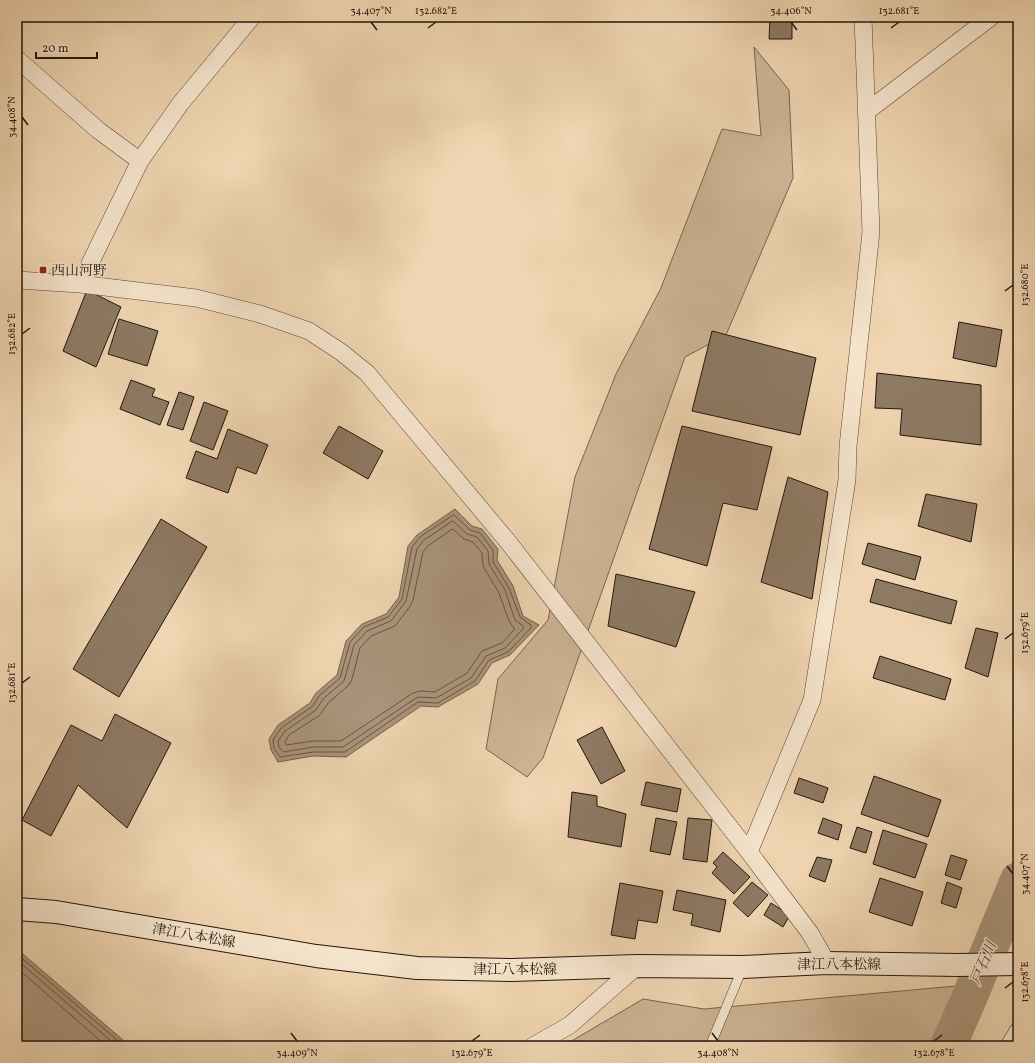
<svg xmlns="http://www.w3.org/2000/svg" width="1035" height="1063" font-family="Vollkorn,'Noto Serif JP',serif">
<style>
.green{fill:#cdb495;stroke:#796452}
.water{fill:#aa947a;stroke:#75614f}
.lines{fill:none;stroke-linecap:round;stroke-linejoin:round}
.shore{stroke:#685444;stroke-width:1}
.river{stroke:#aa947a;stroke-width:36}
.building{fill:#8e7963;stroke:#25150e}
.service-casing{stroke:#584537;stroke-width:10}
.minor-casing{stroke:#584537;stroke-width:18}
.secondary-casing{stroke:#25150e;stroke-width:24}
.service{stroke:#f5e4cc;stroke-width:9}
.minor{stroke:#f5e4cc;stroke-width:17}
.secondary{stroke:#f5e4cc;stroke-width:22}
.ticks{fill:none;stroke:#25150e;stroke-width:1.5}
.poi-dot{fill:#8f2418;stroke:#f5e4cc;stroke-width:1.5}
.labels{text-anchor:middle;stroke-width:3;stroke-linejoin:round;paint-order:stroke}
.poi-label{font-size:14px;fill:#25150e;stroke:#f5e4cc;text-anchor:start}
.street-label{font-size:14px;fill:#25150e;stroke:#f5e4cc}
.water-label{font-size:15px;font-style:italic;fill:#5a4839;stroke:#f5e4cc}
.neatline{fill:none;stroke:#25150e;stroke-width:1.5}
.ticks-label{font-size:10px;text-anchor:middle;fill:#25150e}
</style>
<rect width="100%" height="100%" fill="#efd5b1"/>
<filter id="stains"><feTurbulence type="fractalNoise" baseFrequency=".005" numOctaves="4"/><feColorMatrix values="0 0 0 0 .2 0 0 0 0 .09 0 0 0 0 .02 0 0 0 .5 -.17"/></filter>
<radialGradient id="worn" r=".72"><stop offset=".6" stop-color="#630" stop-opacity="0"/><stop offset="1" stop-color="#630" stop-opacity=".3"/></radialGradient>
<path class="green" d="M754 47 789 90 793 178 726 335 685 357 543 758 527 777 486 749 498 679 548 620 575 477 616 374 661 288 722 129 761 136Z
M989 983 968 1046H563L643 999 704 1009Z"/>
<path class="water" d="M455 509 472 526 482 529 498 549 497 560 513 586 523 616 539 625 510 655 492 663 478 684 438 707 421 706 346 757 313 756 278 762 271 750 269 739 278 725 310 703 316 693 337 675 346 641 362 624 386 614 399 597 408 546 417 535Z
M17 949 123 1040 118 1046H17Z"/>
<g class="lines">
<path class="shore" d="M454 515 470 530 480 533 493 550V562L509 588 520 617 531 625V628L508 652 489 660 475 681 438 703 418 702 345 752H313L280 757 274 748 273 740 281 728 313 706 319 696 340 678 350 642 364 627 388 617 402 599 412 547 420 537Z
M453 521 467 534 477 537 488 551 489 564 505 590 515 620 523 626V629L505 648 486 656 471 678 436 698 420 697 416 698 343 747H313L283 752 279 747 278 741 285 731 316 710 323 699 344 681 354 645 367 631 391 621 406 601 417 549 423 541Z
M453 529 464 539 473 542 482 553 483 566 499 593 509 621 514 628V630L502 643 482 651 467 673 435 692 420 691 413 693 341 741H313L286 745 285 742 289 735 320 715 328 703 349 685 352 679 360 648 371 636 395 626 411 605 413 600 423 552 428 546Z
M17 954 116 1039 115 1046
M17 960 110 1040V1046
M17 968 103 1043 104 1046"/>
<path class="river" d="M948 1046 968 1001 1018 880"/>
</g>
<path class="building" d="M770 18H792V39H769Z
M87 290 121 307 96 367 63 351Z
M119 319 158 331 147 366 108 354Z
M959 322 1002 330 996 367 953 358Z
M712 331 816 358 800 435 692 411Z
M877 373 981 385V445L900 435 902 409 875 408Z
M131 380 155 389 152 396 169 402 160 425 120 409Z
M179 392 194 397 183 430 167 425Z
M204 402 228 411 213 450 190 441Z
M339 426 383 451 368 479 323 453Z
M682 426 772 447 757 510 723 503 707 566 649 549Z
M228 429 268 445 256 474 237 467 228 493 186 478 196 451 217 459Z
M788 477 828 492 812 599 761 582Z
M926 494 977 504 971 542 918 526Z
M161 519 207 547 119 697 73 669Z
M868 543 921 557 915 580 862 564Z
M616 574 695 592 676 647 608 626Z
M876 579 957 601 951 624 870 602Z
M976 628 998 633 988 677 965 668Z
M880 656 951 679 945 700 873 678Z
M115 714 171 743 127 828 78 785 51 836 22 820 71 725 102 741Z
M602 727 625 771 601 784 577 740Z
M874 776 941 800 928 837 861 814Z
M799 778 828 788 823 803 794 793Z
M646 782 681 789 677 812 641 805Z
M572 792 597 796V806L626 814 621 847 568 837Z
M656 818 677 822 670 855 650 851Z
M688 818 712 820 707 862 683 859Z
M823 818 842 825 838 840 818 833Z
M857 827 872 832 866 853 850 848Z
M883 830 927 844 915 878 873 864Z
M723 852 750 877 734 894 712 873 717 867 713 863Z
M951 855 967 860 960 880 945 875Z
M817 857 832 860 825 882 809 876Z
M880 878 923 892 912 926 869 912Z
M752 882 768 895 748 917 733 903Z
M947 882 962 888 956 908 941 903Z
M620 883 663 891 657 923 638 920 635 939 611 935Z
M677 890 726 900 720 932 691 925 693 914 673 910Z
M771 903 790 915 783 927 764 915Z"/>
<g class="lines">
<defs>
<path id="service" d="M710 1046 743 967"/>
<path id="minor" d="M17 59 98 130 140 161
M866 112 991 17
M17 280 80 284 196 298 260 314 309 331 341 352 367 373 509 543 749 852 810 933 827 963
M80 284 140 161 180 104 252 17
M749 852 812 700 847 480 848 446 871 232 863 17
M533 1046 570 1025 637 966
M1009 1046 1018 1031"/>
<path id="secondary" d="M17 909 56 912 316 956 417 968 512 970 637 966 743 967 827 963 958 965 1018 964"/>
</defs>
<use href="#service" class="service-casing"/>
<use href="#minor" class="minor-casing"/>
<use href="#secondary" class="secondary-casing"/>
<use href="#service" class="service"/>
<use href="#minor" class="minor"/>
<use href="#secondary" class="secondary"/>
</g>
<path class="ticks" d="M371 22 377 30M791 22 797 30M428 28 436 22M891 28 899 22M22 117 28 125M1005 291 1013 285M22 334 30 328M1005 639 1013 633M22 683 30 677M1007 866 1013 874M1005 988 1013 982M291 1033 297 1041M712 1033 718 1041M472 1041 480 1035M934 1041 942 1035"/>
<rect class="poi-dot" x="39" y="266" width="8" height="8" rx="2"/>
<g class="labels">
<g class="poi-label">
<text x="51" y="275">西山河野</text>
</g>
<g class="street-label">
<text transform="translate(194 935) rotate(10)" y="5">津江八本松線</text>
<text x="839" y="969">津江八本松線</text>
<text x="515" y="974">津江八本松線</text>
</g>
<g class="water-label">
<text transform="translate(983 963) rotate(-67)" y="5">戸石川</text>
</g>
</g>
<rect width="1035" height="1063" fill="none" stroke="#efd5b1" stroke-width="44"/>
<path d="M36 52v6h61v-6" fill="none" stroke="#25150e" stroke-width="2"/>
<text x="42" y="52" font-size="12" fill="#25150e" stroke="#f5e4cc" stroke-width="3" paint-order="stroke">20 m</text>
<rect x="22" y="22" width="991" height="1019" class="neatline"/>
<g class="ticks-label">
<text x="371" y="14">34.407°N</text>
<text x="436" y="14">132.682°E</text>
<text x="791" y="14">34.406°N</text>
<text x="899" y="14">132.681°E</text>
<text transform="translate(11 117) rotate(-90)" y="4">34.408°N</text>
<text transform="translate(1024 285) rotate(-90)" y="4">132.680°E</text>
<text transform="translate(11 334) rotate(-90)" y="4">132.682°E</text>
<text transform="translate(1024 633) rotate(-90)" y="4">132.679°E</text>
<text transform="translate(11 683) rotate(-90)" y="4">132.681°E</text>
<text transform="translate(1024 874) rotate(-90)" y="4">34.407°N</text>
<text transform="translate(1024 982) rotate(-90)" y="4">132.678°E</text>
<text x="297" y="1056">34.409°N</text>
<text x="472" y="1056">132.679°E</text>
<text x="718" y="1056">34.408°N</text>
<text x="934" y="1056">132.678°E</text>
</g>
<rect width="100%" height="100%" filter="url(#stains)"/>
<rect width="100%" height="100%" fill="url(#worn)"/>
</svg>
